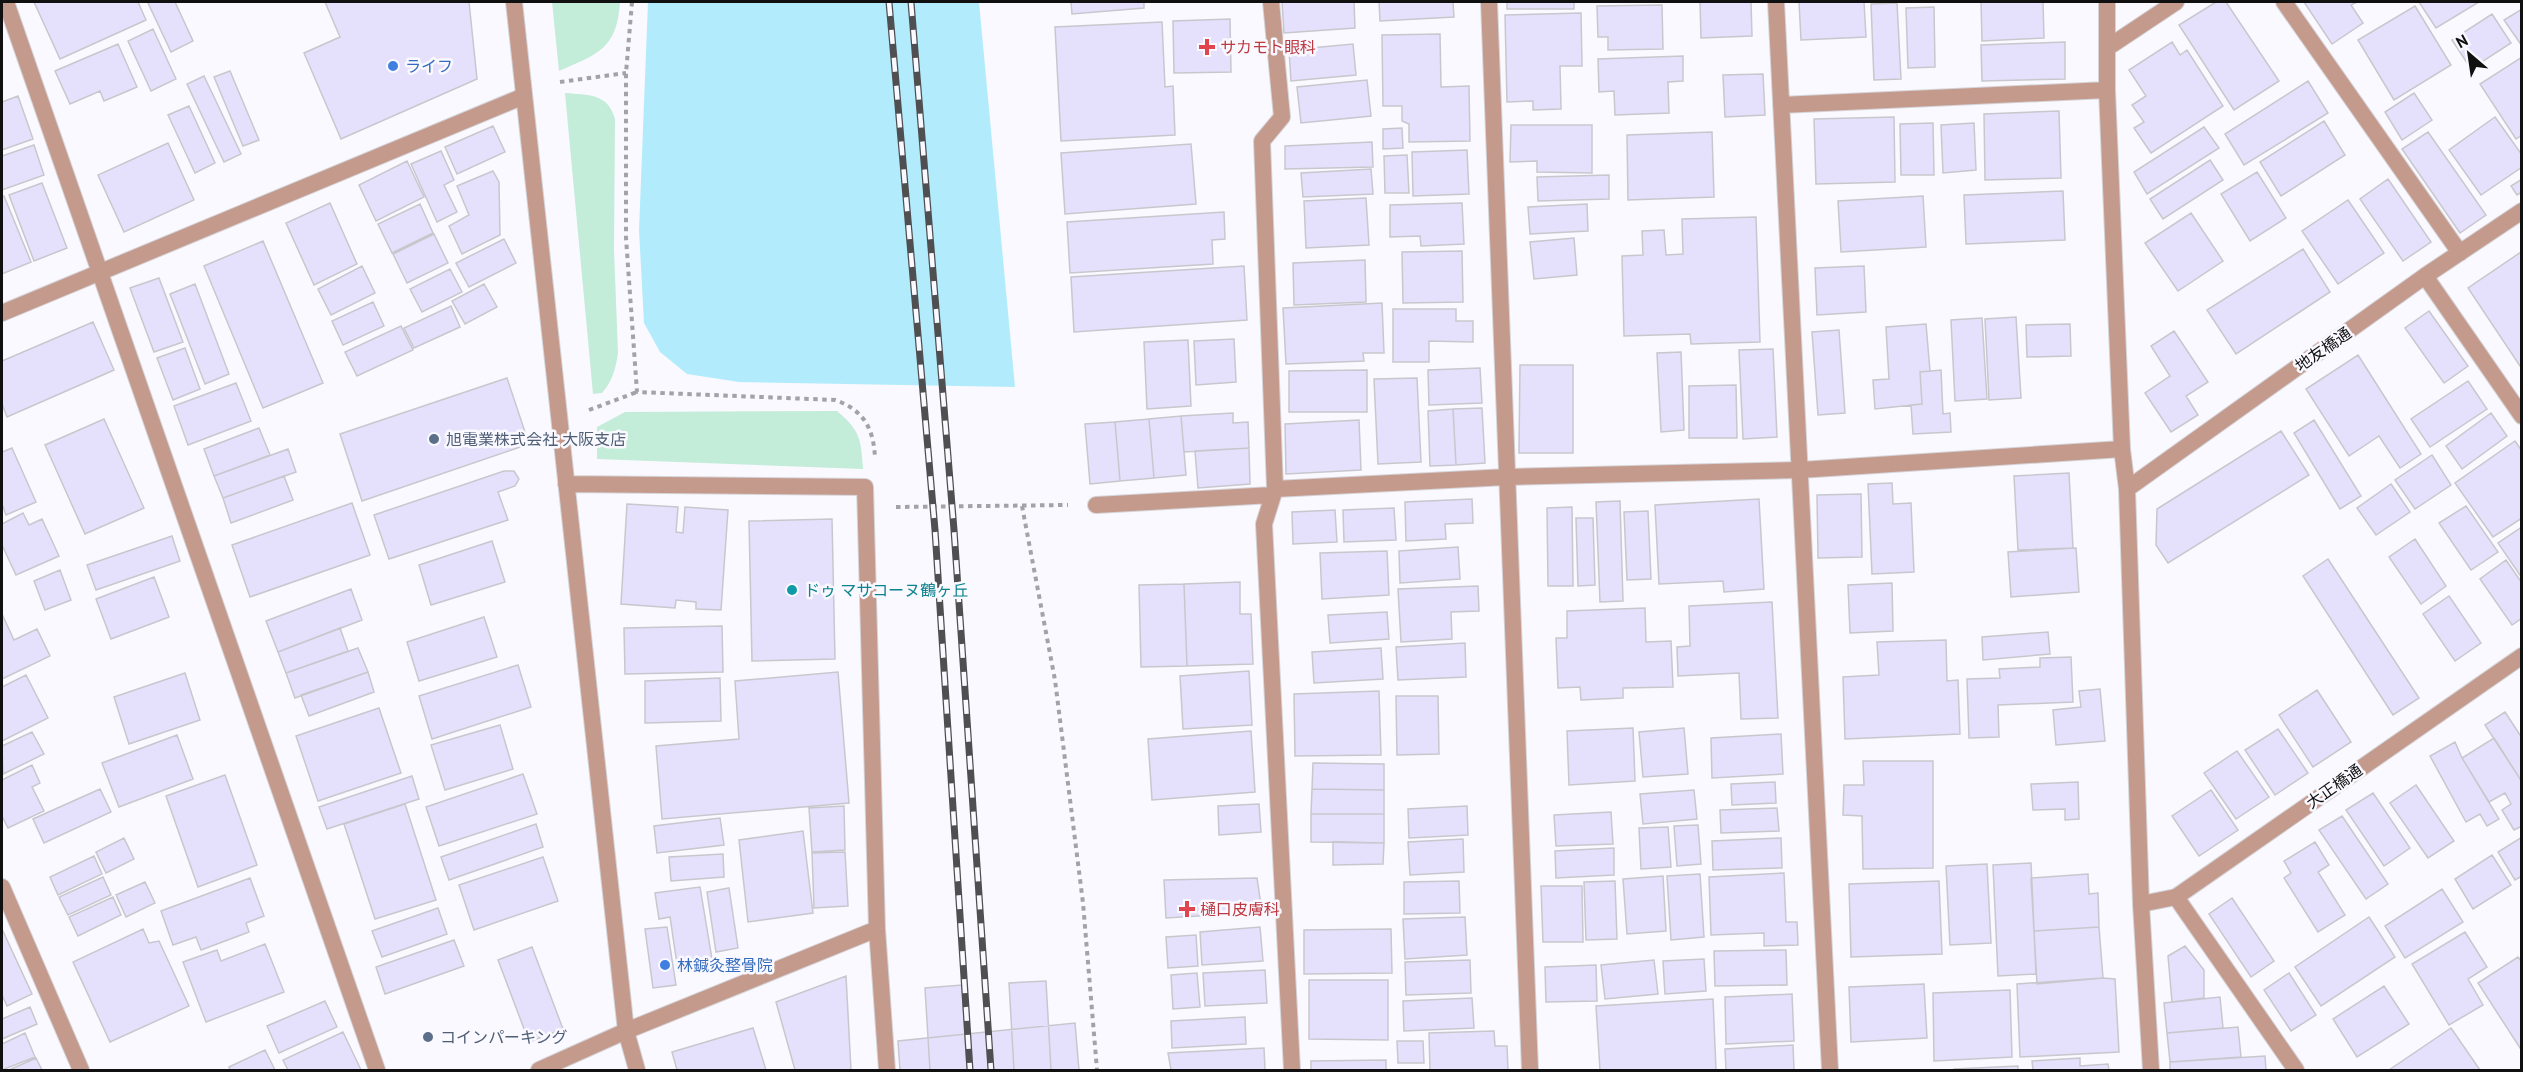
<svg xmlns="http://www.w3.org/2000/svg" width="2523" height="1072" font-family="'PT Sans','Noto Sans JP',sans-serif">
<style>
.green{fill:#c3ecd9}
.water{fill:#b2ecfc}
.building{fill:#e5e1fc;stroke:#c8c7cd;stroke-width:1.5}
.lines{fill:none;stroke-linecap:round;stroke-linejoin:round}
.minor-casing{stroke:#d5d4d9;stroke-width:18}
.tertiary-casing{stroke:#d5d4d9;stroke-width:18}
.path{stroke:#a3a2a7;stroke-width:4;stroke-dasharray:4.5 4.5;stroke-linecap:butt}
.minor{stroke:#c49a8c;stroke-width:16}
.tertiary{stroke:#c49a8c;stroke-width:16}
.rail-casing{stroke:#4f4f51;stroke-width:7}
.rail{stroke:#faf9ff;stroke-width:4.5;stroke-dasharray:14;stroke-linecap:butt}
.health-dot{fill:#e0444e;stroke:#faf9ff;stroke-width:2}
.shop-dot{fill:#3f7fe0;stroke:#faf9ff;stroke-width:2}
.service-dot{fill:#5c6f8a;stroke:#faf9ff;stroke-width:2}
.culture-dot{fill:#0f9aa8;stroke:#faf9ff;stroke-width:2}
.labels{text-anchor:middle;stroke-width:5;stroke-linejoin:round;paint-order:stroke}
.health-label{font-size:16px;fill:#be3a42;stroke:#faf9ff;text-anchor:start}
.shop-label{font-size:16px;fill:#366cbe;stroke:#faf9ff;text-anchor:start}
.street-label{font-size:16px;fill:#101011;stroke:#faf9ff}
.service-label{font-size:16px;fill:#4e5e75;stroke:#faf9ff;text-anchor:start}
.culture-label{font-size:16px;fill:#0d838f;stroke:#faf9ff;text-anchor:start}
</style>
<rect width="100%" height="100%" fill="#faf9ff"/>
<path class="green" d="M552 2H620C617 49 598 54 559 71Z
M565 93C588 95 608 93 615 119L614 250 618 353C616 368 612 382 602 393L593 394Z
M837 411C861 431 861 440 863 469L597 459V427L625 412Z"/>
<path class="water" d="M648 2H979L1015 387 739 382 687 374 660 352 644 323 639 230Z"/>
<path class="building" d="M34 2H138L146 20 60 59Z
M152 2H175L193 41 171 52 148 3Z
M325 2H469L477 79 341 139 304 53 340 37Z
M1071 2H1144V8L1072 14Z
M1282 2H1354L1355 28 1284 33Z
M1379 2H1453L1454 17 1380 21Z
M1507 2H1574V9H1507Z
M1700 2H1751L1752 36 1701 38Z
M1799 2H1864L1866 37 1801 40Z
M1981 2H2043L2044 38 1982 41Z
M2216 2H2226L2279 81 2234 110 2179 25Z
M2304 2H2357L2351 5 2363 23 2332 44Z
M2419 2H2479L2436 28Z
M1897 3 1901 79 1874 80 1871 4Z
M1662 5 1663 49 1608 50V37H1598L1597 6Z
M2415 6 2451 65 2394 100 2358 40Z
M1934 7 1935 67 1908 68 1906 8Z
M2522 9V46L2504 20Z
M1581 13 1582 66H1560L1561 109 1533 110V101L1507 102 1505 15Z
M2492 14 2511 43 2471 69 2452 40Z
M1230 19 1231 72 1174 73 1173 21Z
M1162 22 1165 87 1173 86 1175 135 1061 141 1055 27Z
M153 29 176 79 151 91 128 41Z
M1440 34 1441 87 1469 86 1470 141 1409 142V124L1402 121V106H1383L1382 35Z
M2065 42V79L1982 81 1981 45Z
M2172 42 2180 55 2187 50 2223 106 2151 153 2134 128 2144 122 2132 105 2146 96 2129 70Z
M118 44 137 87 104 101 100 91 70 104 55 71Z
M1353 44 1356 75 1291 81 1289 50Z
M1683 56V81L1668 82 1669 113 1615 115 1614 91 1599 92 1598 59Z
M2522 57V135L2516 139 2480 84Z
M230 71 259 140 243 146 214 77Z
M1763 74 1765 115 1725 117 1723 75Z
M204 76 241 154 224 162 187 84Z
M1367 80 1371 116 1301 123 1297 87Z
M2308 81 2328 113 2244 165 2225 134Z
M2414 93 2432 120 2402 140 2385 112Z
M18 96 33 139 2 150V102Z
M189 106 215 163 195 173 168 115Z
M2059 111 2061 178 1985 180 1984 114Z
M1894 117 1895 182 1816 184 1814 119Z
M2495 117 2522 155V167L2481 195 2449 150Z
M2324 121 2345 155 2281 196 2260 162Z
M1933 123 1934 175H1901L1900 124Z
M1974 123 1976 170 1943 173 1941 125Z
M1511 125H1592V173L1537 172V161L1510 162Z
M493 126 505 152 457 174 445 147Z
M2204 127 2219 148 2147 194 2134 172Z
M1402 128 1403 148 1383 149V129Z
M1712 132 1714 197 1628 200 1627 135Z
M2428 132 2486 215 2460 233 2402 149Z
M1372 142 1373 167 1285 169V146Z
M168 143 194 200 124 232 98 175Z
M1191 144 1196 204 1065 214 1061 153Z
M34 145 44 175 2 190V156Z
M1467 150 1469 194 1413 196 1412 152Z
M441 151 454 180 444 185 457 212 437 222 411 164Z
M1407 155 1409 193H1385L1384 156Z
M2210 160 2223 180 2163 219 2150 199Z
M407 161 424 197 376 221 359 185Z
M1371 169 1373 194 1303 197 1301 173Z
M493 171 499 182 500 235 462 254 449 226 469 215 457 186Z
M2257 172 2286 218 2250 241 2221 194Z
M1609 175V199L1538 201 1537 177Z
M2388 179 2431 242 2403 261 2360 199Z
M2522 179V192L2517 195 2511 186Z
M42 183 67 248 34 261 9 195Z
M2063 191 2065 240 1966 244 1964 195Z
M4 196 31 262 2 274V197Z
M1923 196 1926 247 1841 252 1838 201Z
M1366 198 1369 245 1306 248 1304 201Z
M2348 200 2384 253 2338 284 2302 231Z
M330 203 357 264 314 285 286 223Z
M1462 203 1464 244 1421 246 1420 236 1390 237V205Z
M420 204 433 233 392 253 378 224Z
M1587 204 1588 231 1530 234 1528 207Z
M1224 212 1225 239 1212 240 1213 264 1070 273 1067 222Z
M2191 213 2223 261 2178 291 2145 243Z
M1756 217 1760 342 1691 344 1690 334 1624 336 1622 256 1643 255 1642 231 1664 230 1666 255 1683 254 1682 219Z
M434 234 448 263 407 283 393 254Z
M1574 238 1577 275 1534 279 1530 242Z
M504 239 516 263 469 287 456 263Z
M263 241 323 383 263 408 204 266Z
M2303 249 2330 292 2236 354 2207 310Z
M1462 251 1463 302 1403 303 1402 252Z
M2521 252H2522V369L2468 288Z
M1365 260 1366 302 1294 305 1293 263Z
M362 266 375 293 331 315 318 289Z
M1244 266 1247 320 1074 332 1071 277Z
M1864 266 1866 312 1817 315 1815 268Z
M450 269 462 292 422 312 410 289Z
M159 278 183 342 154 352 130 288Z
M195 284 229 374 205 384 170 294Z
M484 284 497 307 465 324 452 301Z
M373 302 384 326 343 345 332 321Z
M1382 303 1384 353H1363L1364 361 1286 364 1283 308Z
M451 306 460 327 414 348 404 328Z
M1393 309H1456V321H1473V342L1429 341V362H1393Z
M2429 311 2468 366 2444 383 2405 328Z
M2016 317 2021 398 1989 400 1985 319Z
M1982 318 1987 399 1955 401 1951 320Z
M93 322 114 370 7 417 2 404V361Z
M1926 324 1930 371 1920 372 1922 404 1875 409 1873 380 1889 379 1886 327Z
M2070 324 2071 356 2027 357 2026 325Z
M401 326 413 350 357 376 345 352Z
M1839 330 1845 413 1818 415 1812 332Z
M2174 331 2208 382 2186 396 2198 415 2171 432 2145 393 2170 376 2151 346Z
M1234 339 1236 382 1196 385 1194 341Z
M1188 340 1191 406 1147 409 1144 342Z
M185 348 200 389 173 400 157 358Z
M1773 349 1777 437 1743 439 1739 350Z
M1681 352 1684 430 1661 432 1657 353Z
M2358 355 2421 454 2400 468 2379 436 2349 456 2306 389Z
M1520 365H1573V453H1519Z
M1480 368 1482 403 1429 405 1428 370Z
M1367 370V412H1289V371Z
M1941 370 1943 414 1950 413 1951 432 1913 434 1911 405 1922 404 1920 372Z
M507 378 529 444 362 501 340 434Z
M1417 378 1421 462 1378 464 1374 379Z
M2468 381 2487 409 2430 447 2411 419Z
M236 383 251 421 188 445 174 406Z
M1736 385 1737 438H1689V386Z
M1482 408 1485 463 1456 465 1453 409Z
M1453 409 1456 465 1430 466 1428 411Z
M1233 413V423L1248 422 1249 448 1184 452 1181 416Z
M2491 413 2507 436 2462 469 2446 446Z
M1181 416 1186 475 1154 478 1149 419Z
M104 419 144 508 85 534 45 445Z
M1149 419 1154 478 1120 481 1115 422Z
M1359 420 1361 470 1286 474 1285 424Z
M2314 420 2361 496 2340 509 2294 433Z
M1115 422 1120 481 1090 484 1085 424Z
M259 428 270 455 214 476 204 449Z
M2281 431 2309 475 2168 563 2156 545 2157 509Z
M2515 441 2522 451V518L2493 537 2455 483Z
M12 448 36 502 6 515 2 504V452Z
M1249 448 1250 484 1198 488 1195 451Z
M288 449 296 472 223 498 214 476Z
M2432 455 2451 485 2415 509 2395 480Z
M504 471H514L519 479 515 486 498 492 508 520 389 559 374 515Z
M2069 473 2073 548 2018 550 2014 476Z
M284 476 293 500 231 523 223 498Z
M1892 483 1893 504 1911 503 1914 572 1872 574 1868 484Z
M2391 484 2410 512 2376 535 2357 508Z
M1861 494 1862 557 1818 558 1817 495Z
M1472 499 1473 523 1445 524 1446 539 1406 541 1405 502Z
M1759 499 1764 589 1724 592 1723 581 1659 584 1655 505Z
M1620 501 1623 601 1600 602 1596 502Z
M352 503 370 555 250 597 232 545Z
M627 504 678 507 676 532 683 533 685 507 728 510 721 610 696 609V602L676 600 675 608 621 604Z
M2466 506 2498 552 2471 570 2439 523Z
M1572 507 1573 586H1548L1547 508Z
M1394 508 1396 540 1344 542 1343 510Z
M1335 510 1337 542 1293 544 1292 512Z
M1648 511 1651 579 1627 580 1624 512Z
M23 513 29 525 42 519 59 556 16 575 2 545V524Z
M1576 518H1593L1595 585 1578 586Z
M832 519 835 659 752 661 749 521Z
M2522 527V578L2498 543Z
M172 536 180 561 96 590 87 565Z
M2415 539 2446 586 2421 604 2389 557Z
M492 541 505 582 431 605 419 565Z
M1458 547 1460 579 1400 583 1399 551Z
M2076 548 2079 592 2011 597 2008 552Z
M1387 551 1389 595 1322 599 1320 553Z
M2328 559 2419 698 2393 715 2303 576Z
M2506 560 2522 583V618L2512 625 2480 579Z
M60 570 71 600 45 610 34 581Z
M154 577 169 617 111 639 96 599Z
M1240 582V614H1251L1253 664 1187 666 1184 584Z
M1892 583 1893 631 1850 633 1848 585Z
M1184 584 1187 666 1141 667 1139 585Z
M1478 586 1479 611 1451 612 1452 639 1401 642 1398 589Z
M351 589 362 620 278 652 266 621Z
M2449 596 2481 643 2455 661 2423 614Z
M1772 602 1778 718 1741 719 1739 673 1678 676 1677 647 1690 646 1689 606Z
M1645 608 1646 642 1671 641 1673 687 1623 688V698L1581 700 1580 687 1558 688 1556 638H1567V611Z
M1387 612 1389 639 1330 643 1328 615Z
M2 614 14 640 37 629 50 656 2 679Z
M484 617 497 657 419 681 407 642Z
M722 626 723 672 625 674 624 628Z
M340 628 348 651 286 673 278 652Z
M2048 632 2050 654 1983 660 1982 637Z
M1946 640 1947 681 1958 680 1960 734 1845 739 1843 677 1879 675 1877 642Z
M1465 643 1466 677 1398 680 1396 647Z
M358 648 368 672 295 698 286 673Z
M1381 648 1383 679 1314 683 1312 652Z
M2071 657 2073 702 1998 705 1999 737 1969 738 1967 679 2000 678 1999 669 2040 667V658Z
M518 665 531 707 432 739 419 696Z
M1249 671 1252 725 1183 729 1180 676Z
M368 672 374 692 309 716 301 695Z
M838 672 849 803 662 819 656 746 739 739 735 681Z
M185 673 200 720 129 744 114 697Z
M26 675 48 718 2 741V687Z
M720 678 721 721 645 723V681Z
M2100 689 2105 741 2056 745 2053 710 2081 707 2079 691Z
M2317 690 2351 742 2313 767 2279 715Z
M1379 691 1381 755 1295 756 1294 694Z
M1396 696H1438L1439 754 1397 755Z
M379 708 401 773 318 801 296 736Z
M2505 712 2522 738V782L2485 725Z
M500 725 513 769 445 790 431 745Z
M1633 728 1635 781 1569 785 1567 731Z
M1684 728 1688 774 1643 777 1639 732Z
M2278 729 2308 773 2275 795 2245 750Z
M1251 731 1255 792 1152 800 1148 739Z
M32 732 44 754 3 774 2 746Z
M1781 734 1783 774 1712 778 1711 738Z
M177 735 193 779 119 807 102 763Z
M2494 738 2522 782V826L2514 830 2502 810 2511 804 2505 793 2489 802 2462 758Z
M2455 742 2462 758 2499 819 2487 826 2480 814 2466 822 2430 756Z
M2237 751 2269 797 2236 819 2204 773Z
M1863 761H1933V868L1863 869 1862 816 1843 815 1844 785H1864Z
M1313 763 1384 764V790L1312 789Z
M32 765 40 783 32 787 44 811 8 828 2 816V780Z
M523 774 537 814 439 846 426 807Z
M225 775 257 865 198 887 166 796Z
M412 776 419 799 327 829 319 807Z
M1775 782 1776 803 1732 805 1731 784Z
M2078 782 2079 819 2065 820V809L2033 810 2031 784Z
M2416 785 2454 841 2428 858 2390 803Z
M100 789 111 812 44 843 33 819Z
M1312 789 1384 790V814H1311Z
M1694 790 1697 819 1643 824 1640 794Z
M2211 790 2238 830 2199 856 2172 816Z
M2373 793 2410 848 2384 866 2346 810Z
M405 804 436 900 375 919 344 824Z
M1259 804 1261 832 1219 835 1218 806Z
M844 806 845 850 812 852 809 808Z
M1467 806 1468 835 1409 838 1408 809Z
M1777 808 1779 831 1721 833 1720 810Z
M1611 812 1613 844 1556 846 1554 815Z
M1311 814H1384V843L1311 842Z
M2342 816 2388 884 2366 899 2319 830Z
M720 818 724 845 657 853 654 826Z
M536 824 543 847 449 880 441 857Z
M1698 825 1701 864 1677 866 1674 826Z
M1668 827 1671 867 1641 869 1639 828Z
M803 831 813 913 748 922 739 840Z
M2522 837V876L2515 880 2498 852Z
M124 838 134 859 106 873 96 852Z
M1781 838 1782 868 1713 870 1712 841Z
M1463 839 1464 872 1410 875 1408 842Z
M1333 842 1384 843 1383 864 1333 865Z
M2315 842 2329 865 2318 872 2345 915 2318 932 2284 878 2291 873 2284 861Z
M1614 848V875L1556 878 1555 851Z
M845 852 848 906 814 908 812 853Z
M723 854 724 877 671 881 669 857Z
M2492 855 2511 885 2473 909 2455 879Z
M94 856 102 874 58 895 50 877Z
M543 857 558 901 474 930 459 885Z
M2031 863 2036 974 1998 976 1993 865Z
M1987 864 1991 943 1950 945 1946 866Z
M1784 873 1786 922H1797L1798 945 1764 946V933L1711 935 1709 877Z
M1700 874 1704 937 1671 940 1667 876Z
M2088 874 2089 894 2098 893 2099 927 2034 931 2031 878Z
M1663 876 1666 931 1627 934 1623 879Z
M103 877 111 895 68 915 59 897Z
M250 878 264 916 246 923 249 932 201 950 196 937 173 945 161 911Z
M1257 878 1262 912 1166 918 1164 880Z
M1459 881 1460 913 1404 914V882Z
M1615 881 1617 939 1586 940 1584 882Z
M1939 881 1942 954 1851 957 1849 884Z
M145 882 155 903 126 917 116 895Z
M1541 886H1582L1583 942H1543Z
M700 887 713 965 678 971 670 917 659 919 655 893Z
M729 888 738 948 716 952 707 892Z
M2442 889 2463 922 2405 958 2385 926Z
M113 897 121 915 78 936 69 917Z
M2232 898 2274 961 2251 977 2209 914Z
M438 908 447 934 382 957 372 931Z
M1465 917 1467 955 1405 959 1403 919Z
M2369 917 2395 957 2321 1006 2295 967Z
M667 927 676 985 653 988 645 929Z
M1260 927 1263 961 1202 965 1200 932Z
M2099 927 2103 978 2037 984 2034 931Z
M2 929 32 994 7 1006 2 995Z
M143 929 149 943 159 941 189 1006 110 1042 73 962Z
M1391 929 1392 973 1304 974V930Z
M2465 932 2487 967 2468 979 2483 1005 2449 1025 2412 964Z
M1196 935 1198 966 1168 968 1166 937Z
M454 940 464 966 385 994 376 967Z
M265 944 284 992 206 1022 183 962 217 950 221 961Z
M2185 946 2204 970V998L2172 1002 2168 956Z
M532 947 563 1029 529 1042 498 960Z
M1786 950 1787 985 1715 986 1714 951Z
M2518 957 2522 962V1051L2478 983Z
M1704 959 1706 991 1665 994 1663 961Z
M1470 960 1471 993 1406 995 1405 962Z
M1654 960 1658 994 1605 999 1601 965Z
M1596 965 1597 1001 1546 1002 1545 967Z
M1265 970 1267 1003 1205 1006 1203 973Z
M1197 973 1200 1007 1173 1009 1171 975Z
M2289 973 2316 1015 2291 1031 2264 990Z
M846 976 851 1070H795L776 1002Z
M2103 978 2115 979 2119 1052 2020 1057 2017 984Z
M1309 980H1388V1040L1309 1039Z
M1046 981 1051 1070H1014L1009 983Z
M1924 984 1927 1038 1851 1042 1849 987Z
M962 985 967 1070H930L925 988Z
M2384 986 2409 1024 2357 1057 2333 1019Z
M2010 990 2012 1057 1934 1061 1933 993Z
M1792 994 1794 1041 1726 1044 1725 997Z
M2220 997 2223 1028 2167 1033 2164 1003Z
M1472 998 1474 1028 1404 1031 1403 1001Z
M1713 999 1716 1070H1600L1596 1006Z
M325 1001 337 1027 279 1053 267 1026Z
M30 1007 37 1024 2 1039V1019Z
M1245 1017 1246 1044 1172 1048 1171 1021Z
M1075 1023 1079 1070H900L898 1041Z
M2238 1027 2241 1057 2170 1062 2167 1033Z
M753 1028 766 1070H677L672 1052Z
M2451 1028 2480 1070H2389Z
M1494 1031 1495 1046H1507L1508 1070H1430L1429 1033Z
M343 1032 361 1070H288L283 1060Z
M25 1033 35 1057 2 1070V1044Z
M1397 1041H1423L1424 1063H1398Z
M1793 1045 1794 1070H1726L1725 1049Z
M1264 1048 1265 1070H1171L1168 1053Z
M265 1050 275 1070H230L229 1067Z
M2265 1056 2266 1070H2170V1062Z
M36 1058 42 1070H9Z
M2080 1058V1066L2108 1064 2109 1070H2033L2032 1061Z
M1386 1060V1070H1311V1061Z
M2018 1066V1070H1954V1069Z"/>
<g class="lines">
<defs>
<path id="minor" d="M6 2 377 1070
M1271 2 1282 117 1262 141 1275 489 1264 524 1292 1070
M1489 2 1530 1070
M1776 2 1830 1070
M2107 2V90L2122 449 2127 489 2141 904 2151 1070
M2284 2 2460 253
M2107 48 2176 2
M1781 105 2107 90
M2425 276 2522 416
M2 313 524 96
M1275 489 1507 477
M2127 489 2425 276 2522 211
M1096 505 1273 495
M2 887 81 1070
M2176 897 2296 1070
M539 1070 626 1031"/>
<path id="tertiary" d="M514 2 626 1031 637 1070
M1507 477 1800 470 2122 449
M566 484 865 487 877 929 887 1070
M2141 904 2176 897 2522 656
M626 1031 877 929"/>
</defs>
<use href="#minor" class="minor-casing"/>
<use href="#tertiary" class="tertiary-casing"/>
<path class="path" d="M632 2 626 73V238L637 392 835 400C864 410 874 429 875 459
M560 82 626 73
M589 410 637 392
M1022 506 1055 680 1083 903 1097 1070
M896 507 1068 505"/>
<use href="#minor" class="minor"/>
<use href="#tertiary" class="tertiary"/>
<defs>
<path id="rail" d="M889 2 935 530 970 1070
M911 2 954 530 991 1070"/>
</defs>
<use href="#rail" class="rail-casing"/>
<use href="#rail" class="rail"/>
</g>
<g class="health-dot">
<path d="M1204 38h6v6h6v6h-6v6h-6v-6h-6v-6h6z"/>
<path d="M1184 900h6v6h6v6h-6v6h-6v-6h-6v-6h6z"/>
</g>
<g class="shop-dot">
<circle cx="393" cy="66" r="6"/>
<circle cx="665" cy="965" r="6"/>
</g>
<g class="service-dot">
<circle cx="434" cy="439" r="6"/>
<circle cx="428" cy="1037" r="6"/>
</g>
<circle class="culture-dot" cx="792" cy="590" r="6"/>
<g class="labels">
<g class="health-label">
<text x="1220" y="53">サカモト眼科</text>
<text x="1200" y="915">樋口皮膚科</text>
</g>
<g class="shop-label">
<text x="405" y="72">ライフ</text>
<text x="677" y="971">林鍼灸整骨院</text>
</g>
<g class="street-label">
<text transform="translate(2323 349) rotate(-35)" y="6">地友橋通</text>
<text transform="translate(2334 786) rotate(-35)" y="6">大正橋通</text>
</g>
<g class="service-label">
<text x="446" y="445">旭電業株式会社 大阪支店</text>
<text x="440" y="1043">コインパーキング</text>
</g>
<g class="culture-label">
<text x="804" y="596">ドゥ マサコーヌ鶴ヶ丘</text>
</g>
</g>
<rect width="2523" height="1072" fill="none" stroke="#101011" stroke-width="6"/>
<g transform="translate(2469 54) rotate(331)" stroke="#faf9ff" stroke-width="4.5" paint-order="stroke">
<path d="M0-4.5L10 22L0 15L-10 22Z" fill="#101011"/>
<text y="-9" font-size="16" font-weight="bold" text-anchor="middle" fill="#101011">N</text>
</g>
</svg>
